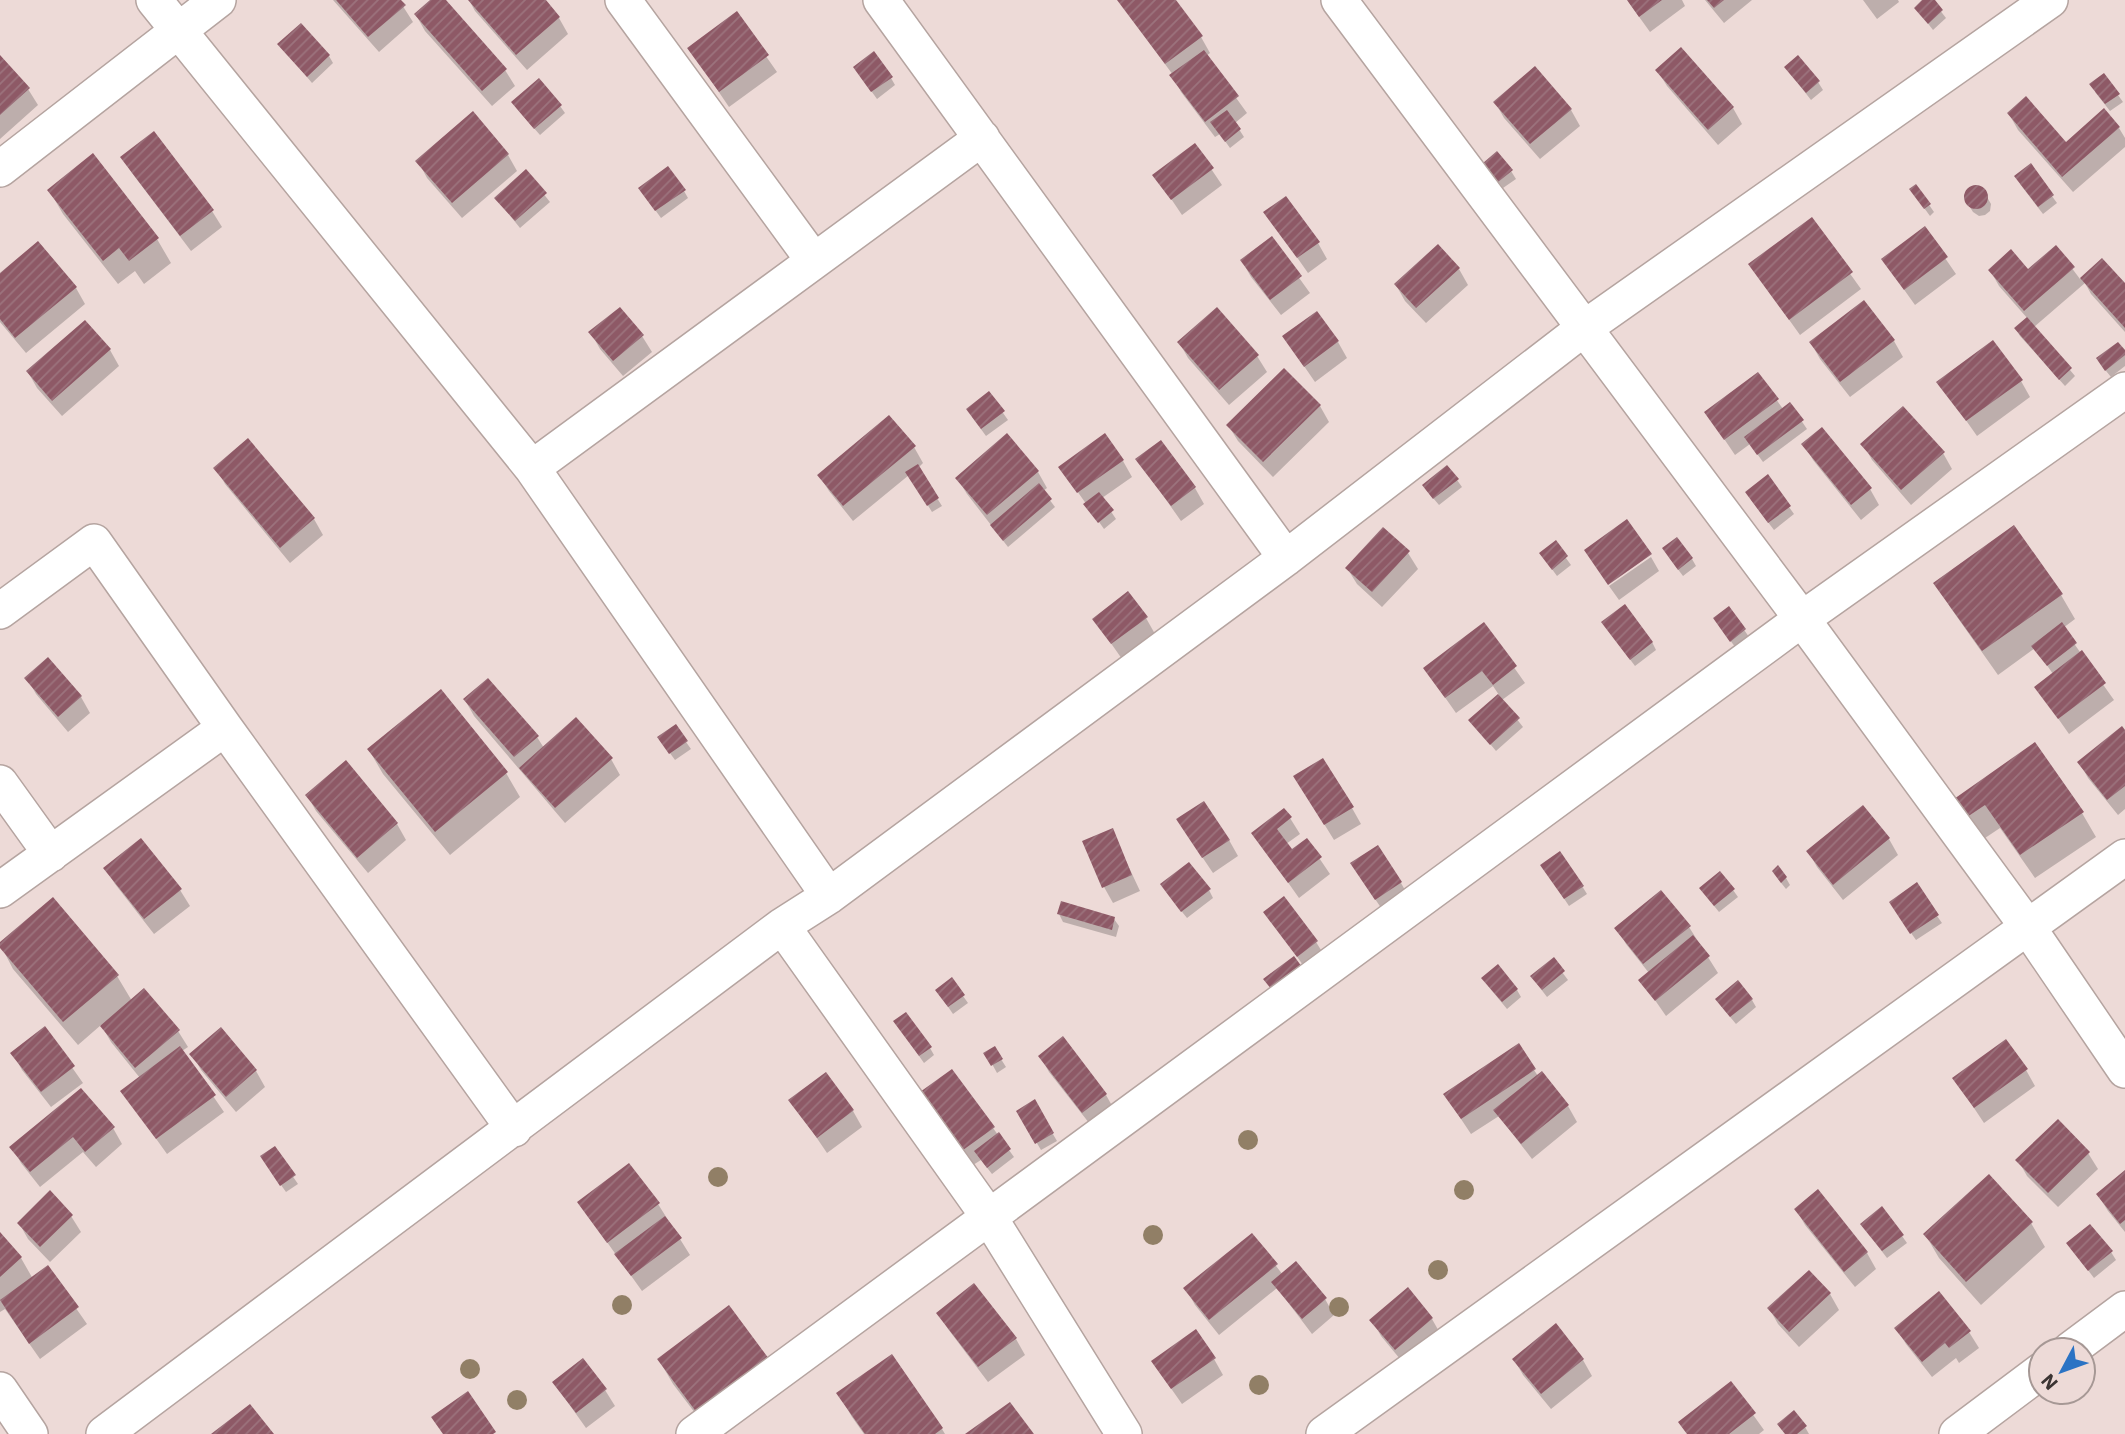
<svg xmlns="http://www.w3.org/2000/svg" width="2125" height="1434" font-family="'IBM Plex Sans',sans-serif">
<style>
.shadow{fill:#0003}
.building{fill:url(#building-hatch)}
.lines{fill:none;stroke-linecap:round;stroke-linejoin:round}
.minor-casing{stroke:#b5a4a0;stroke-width:38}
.minor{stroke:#fff;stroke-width:35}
.tree{fill:#917f66}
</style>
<defs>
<pattern id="building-hatch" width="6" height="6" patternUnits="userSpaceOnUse" patternTransform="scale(1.75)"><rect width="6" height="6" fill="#8e5966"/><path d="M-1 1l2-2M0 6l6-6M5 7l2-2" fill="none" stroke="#9c737d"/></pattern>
</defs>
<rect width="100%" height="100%" fill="#eddad7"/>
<path class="shadow" d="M333 0H399L413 22 379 52Z
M432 0H444L505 70 515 86 492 106 425 31 416 15Z
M469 0H543L559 18 568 34 527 70 475 11Z
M1118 0H1173L1201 37 1210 53 1206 56 1247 113 1235 123 1244 137 1230 148 1220 134 1215 137 1181 92 1173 75Z
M1627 0H1682L1685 6 1650 32Z
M1705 0H1752L1724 23Z
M1863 0H1898L1899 2 1877 19Z
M1925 0H1932L1946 18 1933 30 1916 8Z
M736 13 777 72 729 107 689 48Z
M280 45 329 56 333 63 312 83Z
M1681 49 1733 108 1742 124 1718 145 1667 86 1657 70Z
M0 58 28 89 38 105 0 139Z
M1786 68 1818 82 1823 90 1811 100Z
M859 74 891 78 895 85 877 99Z
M2095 92 2118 95 2123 102 2110 111Z
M1495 102 1571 110 1580 126 1540 159 1504 118Z
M560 106 565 113 540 135 518 110Z
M2009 114 2065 144 2119 128 2125 138V147L2073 192 2018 130Z
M1195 145 1222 185 1182 215 1155 175Z
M508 155 517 171 462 218 427 178 418 161Z
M122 157 212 211 222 227 191 251 132 173Z
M1485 164 1511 171 1516 179 1503 188Z
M2030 166 2057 203 2043 214 2020 184Z
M526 172 550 202 520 228 496 198Z
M1916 186 1934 212 1930 216 1916 197Z
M1971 187H1978L1983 190 1991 204 1990 211 1985 215 1979 216 1973 212 1968 204 1966 198 1967 192Z
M49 190 157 239 171 263 144 284 135 271 118 284 63 214Z
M684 191 688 198 661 218 645 196Z
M1266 213 1318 243 1327 259 1308 273Z
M1811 219 1861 289 1800 335 1750 265Z
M1925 229 1956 274 1915 305 1883 260Z
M1271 239 1310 293 1281 315 1251 277 1242 261Z
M38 243 76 288 85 304 26 353 0 322V275Z
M2056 247 2080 279 2102 260 2125 286V332L2091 294 2085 283 2034 327 2075 376 2065 386 2020 336 2016 329 2028 319 1999 286 1990 270 2028 271Z
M1459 269 1468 285 1426 323 1405 301 1396 285Z
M1864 303 1894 341 1903 357 1850 397 1820 359 1811 343Z
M85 322 110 350 119 366 62 416 37 388 28 372Z
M591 333 642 336 652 352 623 376 600 349Z
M1284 337 1338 342 1347 358 1315 382Z
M1179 342 1257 356 1267 372 1229 405 1188 358Z
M2125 353V366L2111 377 2102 366Z
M1284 370 1320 406 1329 422 1273 477 1238 441 1228 425Z
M1758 374 1783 409 1790 404 1807 429 1763 462 1750 444 1735 455 1706 412Z
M2021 381 2030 397 1977 436 1939 382Z
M989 393 1008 420 986 436 972 417Z
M248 441 314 519 323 535 290 563 225 484 216 468Z
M1804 444 1870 489 1879 505 1861 520 1813 460Z
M1863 444 1943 453 1952 469 1911 505 1872 460Z
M914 447 923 463 918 468 942 506 932 512 909 475 853 521 829 491 819 475Z
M1138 460 1195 488 1204 504 1181 521Z
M1123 461 1132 477 1102 498 1116 519 1104 529 1060 467Z
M1038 472 1047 488 1043 491 1055 507 1008 547 967 494 957 478Z
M1457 480 1462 487 1439 505 1428 492Z
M1751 500 1789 507 1794 514 1774 530Z
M2014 528 2061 595 2075 619 2063 628 2114 700 2069 734 2036 687 2053 674 2035 648 1998 675 1950 607 1936 583Z
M1555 543 1571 565 1557 576 1546 561Z
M1408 553 1418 569 1382 607 1357 584 1347 568Z
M1668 556 1692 559 1696 566 1683 576Z
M1651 557 1659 571 1619 600 1609 586Z
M1729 608 1749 637 1736 648 1719 626Z
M1146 618 1155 634 1122 659 1094 619Z
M1484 625 1525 683 1502 700 1523 727 1496 751 1471 721 1499 695 1493 686 1456 713 1425 669Z
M1608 630 1652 642 1656 650 1635 666Z
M27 678 81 697 90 713 68 732 36 694Z
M465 700 537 737 544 748 611 759 620 775 565 823 474 716Z
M2125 733V809L2118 815 2088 778 2079 762Z
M686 742 691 749 675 760 664 745Z
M369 750 506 773 520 797 450 855 383 774Z
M346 763 397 824 406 840 368 873 316 811 307 795Z
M1305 793 1352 808 1361 824 1334 840Z
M1956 799 2082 813 2096 837 2035 878 2000 828 1982 840Z
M1863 807 1889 839 1898 855 1843 900 1817 867 1808 851Z
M1290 818 1300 834 1286 844 1292 852 1307 840 1330 874 1299 898 1253 833Z
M1112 831 1140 891 1113 903 1104 887Z
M1188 836 1229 840 1238 856 1213 873Z
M141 840 180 890 190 906 154 934 115 884 105 868Z
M1547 873 1582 886 1587 894 1569 906Z
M1786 878 1790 885 1786 889 1778 879Z
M1362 880 1401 883 1410 899 1386 915Z
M1209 890 1213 898 1187 918 1166 892Z
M1733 890 1738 897 1719 912 1706 896Z
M1895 910 1937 916 1942 923 1916 940Z
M1266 912 1316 942 1326 958 1307 971Z
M1059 914 1114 919 1119 926 1116 937 1063 922Z
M1689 927 1718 973 1666 1016 1641 980 1649 973 1626 944 1617 928Z
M0 944 117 976 132 1001 178 1031 188 1047 182 1051 224 1112 167 1154 122 1091 140 1078 111 1042 101 1025 78 1045 13 969Z
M1553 960 1568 980 1547 997 1537 984Z
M1488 986 1517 990 1521 997 1507 1009Z
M963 996 968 1003 953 1014 942 998Z
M1752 1000 1756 1007 1736 1024 1721 1006Z
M45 1029 83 1083 51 1107 22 1070 13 1054Z
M900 1029 930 1048 934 1055 924 1063Z
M221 1030 256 1071 265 1087 236 1112 201 1070 192 1054Z
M1518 1046 1538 1076 1541 1073 1568 1106 1577 1122 1532 1159 1499 1116 1471 1134 1455 1110Z
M994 1048 1006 1067 997 1073 986 1053Z
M1040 1056 1106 1095 1115 1111 1093 1128 1049 1072Z
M2026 1070 2035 1086 1984 1123 1954 1078Z
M791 1100 853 1111 862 1127 827 1153Z
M1034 1102 1057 1141 1041 1150 1018 1111Z
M932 1109 993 1128 1014 1157 992 1174 981 1160 973 1165Z
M113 1128 122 1144 96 1167 83 1152 40 1187 21 1163 12 1147Z
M274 1149 298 1184 286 1192 266 1164Z
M2088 1153 2098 1169 2058 1207 2027 1176 2018 1160Z
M2125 1173V1232L2108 1211 2098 1195Z
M1817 1192 1867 1253 1876 1269 1855 1287 1805 1225 1796 1209Z
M579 1203 658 1204 690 1255 642 1291Z
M71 1216 81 1232 50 1262 28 1239 19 1223Z
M2031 1223 2045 1247 1981 1305 1939 1258 1925 1234Z
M1867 1232 1902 1236 1907 1243 1887 1258Z
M0 1235 21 1258 33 1279 48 1268 87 1324 40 1359 5 1309 0 1312Z
M1252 1235 1283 1275 1325 1299 1334 1315 1312 1334 1277 1288 1219 1335 1195 1305 1186 1289Z
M2068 1244 2111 1252 2116 1260 2094 1278Z
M1408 1290 1432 1319 1441 1335 1405 1365 1381 1336 1372 1320Z
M1830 1294 1839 1310 1799 1347 1778 1324 1769 1308Z
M938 1313 1016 1339 1025 1355 988 1382 948 1329Z
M1896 1328 1969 1332 1979 1348 1959 1363 1956 1358 1932 1377 1906 1344Z
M891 1356 942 1429 945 1434H864L852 1417 838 1393Z
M1214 1359 1223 1375 1182 1404 1163 1377Z
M1514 1359 1583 1360 1592 1376 1551 1409 1523 1375Z
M659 1360 723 1434H711L673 1384Z
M554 1383 605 1390 615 1406 586 1428Z
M1731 1384 1764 1430 1759 1434H1687Z
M1805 1427 1809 1434H1785Z"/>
<path class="building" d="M336 0H401L406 5 368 37Z
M430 0H446L507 69 482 91 414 14Z
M468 0H546L560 17 516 55Z
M1117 0H1176L1203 36 1165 64Z
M1627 0H1662L1639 17Z
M1707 0H1724L1714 8Z
M1922 0H1935L1943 10 1928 24 1914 8Z
M737 11 769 55 719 92 687 48Z
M301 23 330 55 307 77 277 44Z
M1681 47 1734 107 1708 130 1655 70Z
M1204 50 1239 96 1205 122 1169 75Z
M874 51 893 77 871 92 853 67Z
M0 55 30 88 0 115Z
M1798 55 1820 81 1806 93 1784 67Z
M1535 66 1572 109 1530 144 1493 102Z
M2104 73 2120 94 2105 104 2089 84Z
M539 78 562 105 534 129 511 102Z
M2026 96 2066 142 2104 108 2120 127 2062 177 2007 113Z
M1227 110 1241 129 1225 142 1210 122Z
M473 111 509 154 452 203 415 161Z
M154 131 214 210 180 236 120 157Z
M1195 143 1214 168 1171 200 1152 175Z
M1497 151 1513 170 1498 182 1483 163Z
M93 153 159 238 129 261 119 248 103 261 47 190Z
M2031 163 2054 195 2038 207 2014 176Z
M668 166 686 190 655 211 638 188Z
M526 169 547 193 515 221 494 198Z
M1916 184 1931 204 1924 209 1909 189Z
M1964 197a12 12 0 1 1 24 0a12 12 0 1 1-24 0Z
M1286 196 1320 242 1297 258 1263 212Z
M1812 217 1853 272 1789 320 1748 264Z
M1925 226 1948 257 1904 290 1881 259Z
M1272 236 1302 276 1270 300 1240 260Z
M38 241 77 287 15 338 0 319V273Z
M1438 244 1460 268 1416 308 1394 284Z
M2056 245 2075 267 2024 311 1988 270 2011 249 2028 269Z
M2102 258 2125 283V328L2080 278Z
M1864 300 1895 340 1840 382 1809 342Z
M620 307 644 335 613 361 588 332Z
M1217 307 1259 355 1219 390 1177 342Z
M1317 311 1339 341 1304 367 1282 336Z
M2027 317 2072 368 2059 380 2014 328Z
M85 320 111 349 52 401 26 371Z
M1993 340 2023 380 1966 421 1936 382Z
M2118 342 2125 350V355L2105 371 2096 358Z
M1284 368 1321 405 1263 462 1226 425Z
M1758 372 1779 399 1724 440 1704 412Z
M989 391 1005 411 981 429 966 409Z
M1790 402 1804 420 1757 455 1744 437Z
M1903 406 1945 452 1901 490 1860 444Z
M889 415 916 446 843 506 817 475Z
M1822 427 1872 488 1851 505 1801 444Z
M1007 433 1039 471 987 515 955 478Z
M1105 433 1124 460 1077 493 1058 467Z
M248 438 315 518 280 548 213 468Z
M1161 440 1196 487 1171 506 1135 459Z
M918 464 939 498 927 506 905 472Z
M1447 465 1459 479 1433 499 1422 485Z
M1768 474 1791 506 1768 523 1745 492Z
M1039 483 1052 499 1003 541 990 525Z
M1099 492 1114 510 1098 523 1083 504Z
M1627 519 1652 554 1608 585 1584 550Z
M2014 525 2063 594 1982 651 1933 583Z
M1383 527 1410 551 1372 592 1345 568Z
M1677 537 1693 558 1678 570 1662 548Z
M1556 540 1568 556 1552 570 1539 553Z
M1128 591 1148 617 1111 644 1092 619Z
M1625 604 1653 642 1630 660 1601 622Z
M1729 606 1746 629 1730 642 1713 618Z
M1484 622 1517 666 1493 685 1482 671 1445 698 1423 668Z
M2062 622 2077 643 2047 666 2031 646Z
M2082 650 2106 683 2058 719 2034 687Z
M48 657 82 696 58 717 24 678Z
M488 678 539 736 514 757 463 699Z
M441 689 508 772 435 832 367 749Z
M1498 694 1520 718 1490 745 1468 720Z
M576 717 613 758 555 808 519 768Z
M676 724 688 741 669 754 657 737Z
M2122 726 2125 730V786L2107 800 2077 762Z
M2035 742 2084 812 2020 855 1985 805 1967 817 1954 799Z
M1323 758 1354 807 1324 825 1293 776Z
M346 760 398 823 357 858 305 795Z
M1204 801 1230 840 1202 858 1176 819Z
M1863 805 1890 838 1833 885 1806 851Z
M1284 808 1292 817 1277 829 1292 849 1307 838 1322 857 1288 883 1251 833Z
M1113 828 1132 875 1102 888 1082 841Z
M141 838 182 889 144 919 103 868Z
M1378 845 1402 882 1375 900 1350 863Z
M1560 851 1584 886 1564 899 1540 865Z
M1189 862 1211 889 1181 912 1160 884Z
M1778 865 1787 877 1781 883 1772 871Z
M1720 871 1735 889 1714 906 1699 888Z
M1917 882 1939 915 1910 934 1889 902Z
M1661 890 1691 926 1643 964 1614 928Z
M1284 896 1318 941 1297 957 1263 912Z
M53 897 119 975 63 1022 0 948V942Z
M1061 901 1115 917 1112 930 1057 914Z
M1693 935 1710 956 1655 1001 1638 980Z
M1294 956 1310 978 1280 1000 1263 979Z
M1554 957 1565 971 1542 990 1530 976Z
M1498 964 1518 989 1502 1002 1481 978Z
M952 977 965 995 948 1007 935 990Z
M1738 980 1753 999 1730 1017 1715 999Z
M144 988 180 1030 135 1068 100 1026Z
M906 1012 932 1047 919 1056 893 1021Z
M45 1026 75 1066 41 1092 10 1053Z
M221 1027 257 1070 226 1097 189 1054Z
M1063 1036 1107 1094 1082 1113 1038 1056Z
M2006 1039 2028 1069 1974 1108 1952 1078Z
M1519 1043 1536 1069 1461 1119 1443 1094Z
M180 1046 216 1095 156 1139 120 1091Z
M995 1046 1003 1059 991 1066 983 1053Z
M952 1069 995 1127 963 1150 920 1092Z
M1542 1071 1569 1105 1521 1144 1493 1110Z
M826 1072 854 1110 817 1138 788 1100Z
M81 1088 115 1127 85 1152 73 1137 30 1172 9 1147Z
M1035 1099 1054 1133 1035 1144 1016 1111Z
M2058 1119 2090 1152 2048 1193 2015 1160Z
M999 1132 1011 1149 987 1168 974 1151Z
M275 1146 296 1175 280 1186 260 1156Z
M629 1163 660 1203 607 1243 577 1202Z
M2125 1170V1220L2120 1224 2096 1194Z
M1989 1174 2033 1222 1966 1282 1923 1234Z
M1818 1189 1868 1252 1844 1272 1794 1209Z
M50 1190 73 1215 40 1247 17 1223Z
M1882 1206 1904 1235 1882 1251 1860 1224Z
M665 1216 682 1238 631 1276 614 1254Z
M2090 1224 2113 1251 2088 1271 2066 1243Z
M0 1232 22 1257 0 1277Z
M1252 1233 1278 1264 1209 1320 1183 1288Z
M1296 1261 1327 1298 1302 1319 1271 1282Z
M48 1265 79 1307 29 1344 0 1300Z
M1809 1270 1831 1293 1789 1332 1767 1308Z
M974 1283 1017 1338 978 1367 936 1313Z
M1408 1287 1433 1318 1395 1350 1369 1320Z
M1939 1291 1971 1331 1949 1348 1945 1343 1922 1362 1894 1328Z
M729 1305 772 1363 700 1417 657 1359Z
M1556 1323 1584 1359 1541 1394 1512 1359Z
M1196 1329 1216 1358 1171 1389 1151 1361Z
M892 1354 943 1428 935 1434H865L836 1393Z
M583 1358 607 1389 576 1413 552 1382Z
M1731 1381 1756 1413 1729 1434H1687L1678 1422Z
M468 1391 496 1432 493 1434H443L431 1417Z
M1010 1402 1034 1434H965Z
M250 1404 274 1434H211Z
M1794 1410 1807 1426 1797 1434H1785L1777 1424Z"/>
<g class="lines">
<defs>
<path id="minor" d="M154 0 532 468 829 896
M623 0 814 261
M881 0 1286 558
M1339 0 1802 619 2027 926 2125 1070
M0 169 218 0
M532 468 982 138
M0 611 94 542 225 728 514 1129
M0 783 51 854
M0 890 225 728
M782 926 989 1217 1124 1434
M2070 1350 2125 1309
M0 1390 30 1434
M104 1434 782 926 829 896 1286 558 1583 329 2050 0
M694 1434 1802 619 2125 390
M1324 1434 2125 857
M1957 1434 2041 1371"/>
</defs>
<use href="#minor" class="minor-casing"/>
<use href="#minor" class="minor"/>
</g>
<g class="tree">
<circle cx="1248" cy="1140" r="10"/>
<circle cx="718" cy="1177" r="10"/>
<circle cx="1464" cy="1190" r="10"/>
<circle cx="1153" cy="1235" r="10"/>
<circle cx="1438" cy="1270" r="10"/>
<circle cx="622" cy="1305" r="10"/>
<circle cx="1339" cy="1307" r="10"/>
<circle cx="470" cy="1369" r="10"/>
<circle cx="1259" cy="1385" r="10"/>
<circle cx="517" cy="1400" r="10"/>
</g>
<g transform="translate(2062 1371) rotate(229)"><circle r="33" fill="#eddad7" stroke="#a69895" stroke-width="2"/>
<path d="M0-5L12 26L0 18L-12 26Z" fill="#2b73c4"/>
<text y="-10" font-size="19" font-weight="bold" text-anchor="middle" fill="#3b3433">N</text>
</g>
</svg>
